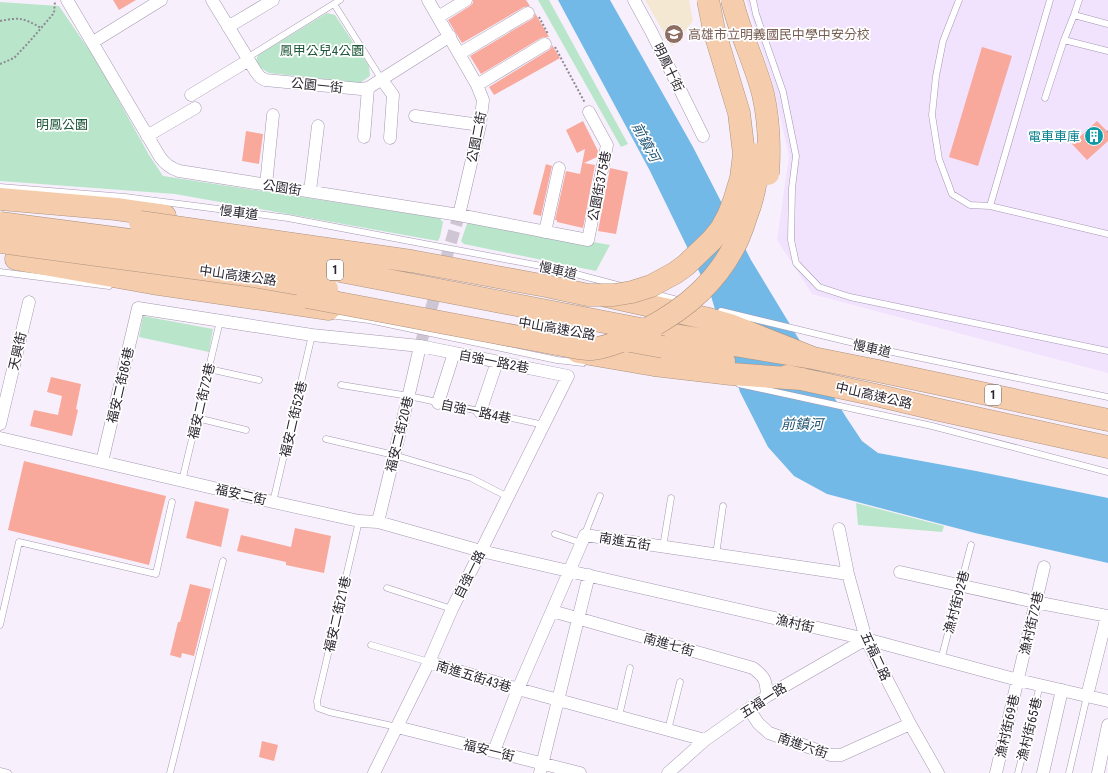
<svg xmlns="http://www.w3.org/2000/svg" width="1108" height="773" font-family="'Roboto Condensed','Noto Sans TC',sans-serif">
<style>
.built{fill:#f1e2fe}
.education{fill:#f4e8d3}
.green{fill:#b9e6ca}
.water{fill:#72b9e7}
.building{fill:#f9a89c}
.lines{fill:none;stroke-linecap:round;stroke-linejoin:round}
.minor-tunnel{stroke:#cec7d3;stroke-width:12;stroke-dasharray:12 6;stroke-linecap:butt}
.service-casing{stroke:#a597b1;stroke-width:7}
.minor-casing{stroke:#a597b1;stroke-width:13}
.motorway-casing{stroke:#ae9280;stroke-width:23}
.path{stroke:#8e8893;stroke-width:2;stroke-dasharray:2 2;stroke-linecap:butt}
.service{stroke:#fff;stroke-width:6}
.minor{stroke:#fff;stroke-width:12}
.motorway{stroke:#f5cdac;stroke-width:22}
.tram{stroke:#645e69;stroke-width:1}
.motorway-bridge-casing{stroke:#ae9280;stroke-width:23;stroke-linecap:butt}
.motorway-bridge{stroke:#f5cdac;stroke-width:22}
.labels{text-anchor:middle;stroke-width:3.5;stroke-linejoin:round;paint-order:stroke}
.shield{fill:#fff;stroke:#6b666d;stroke-width:1}
.shield-label{font-size:12px;font-weight:bold;fill:#2b252f}
.education-label{font-size:13px;fill:#785e54;stroke:#fff;text-anchor:start}
.park-label{font-size:13px;fill:#1e5639;stroke:#fff}
.street-label{font-size:13px;fill:#2b252f;stroke:#fff}
.culture-label{font-size:13px;fill:#0d838f;stroke:#fff;text-anchor:end}
.water-label{font-size:14px;font-style:italic;fill:#1e5473;stroke:#fff}
</style>
<rect width="100%" height="100%" fill="#f7f0fc"/>
<path class="built" d="M746 0H1108V373L812 294 777 240 789 156 772 81Z"/>
<path class="education" d="M645 0H689L693 21 672 47Z"/>
<path class="green" d="M538 0H549L628 144 621 147Z
M0 2 59 6 98 63 149 155 163 176 439 218 443 222 440 237 438 241 175 194 0 181Z
M327 13 335 15 369 66 370 76 360 83 269 73 261 68 256 61 258 55Z
M472 220 610 245 596 271 464 244 461 241 468 221Z
M143 316 213 329 209 352 139 337Z
M856 503 944 526 942 532 858 525Z"/>
<path class="water" d="M558 0H610L693 147 751 260 846 417 862 441 878 453 976 471 1108 498V563L975 533 827 494 794 476 768 447 740 392 711 296 650 171Z"/>
<path class="building" d="M113 0H136L119 10Z
M473 0H526L530 6 524 7 462 43 448 20 470 6 473 3Z
M535 13 549 37H544L541 38 481 74 470 56 532 19 534 17Z
M552 45 560 58 494 95 489 87 549 50 551 48Z
M982 47 1012 56 978 166 949 157Z
M583 121 598 151 597 157 584 163 595 165 583 228 557 222V220H555L566 171 580 174 585 149 577 153 566 130Z
M1097 121 1108 132V141L1087 160 1072 144Z
M246 131 263 134 259 164 242 161Z
M546 164 552 166 541 216 533 214Z
M610 168 628 172 616 234 598 231Z
M51 377 81 384 76 409 78 410 72 436 30 426 34 410 58 415 62 396 47 392Z
M24 461 166 496 149 565 8 530Z
M195 501 229 509 221 547 186 538Z
M295 528 331 536 324 573 286 565V562L237 551 241 535 291 547Z
M190 584 211 589 194 656 182 653 181 658 170 655 178 622H180Z
M262 741 278 745 274 761 259 757Z"/>
<g class="lines">
<path class="minor-tunnel" d="M420 346 459 215"/>
<defs>
<path id="service" d="M753 0 756 14 783 92 796 156 792 188 791 240 796 263 819 287 850 297 1108 351
M959 0 943 41 936 76 932 115 939 159 952 194 970 205 990 206
M1050 0 990 206 1108 234
M334 4 382 80
M1074 15 1108 24
M1064 40 1108 51
M247 58 340 0
M1045 98 1064 40 1074 15 1079 0
M0 187 125 197 288 218 557 269 621 286
M0 272 109 286
M651 293 681 301
M721 311 883 350 1108 397
M329 315 369 320 557 360 583 363
M209 369 259 380
M739 384 932 426 1108 472
M341 385 409 396 544 425
M197 418 246 430
M326 439 394 455 471 478 508 497
M182 481 220 321
M273 502 312 335
M359 521 317 701 318 708 329 712 397 727
M555 534 581 543
M584 536 600 496
M663 547 671 498
M716 555 723 506
M387 588 452 609
M0 625 19 542 156 574 172 502
M371 645 429 662
M941 660 971 545
M619 716 630 668
M668 730 680 682
M0 771 8 773
M170 773 223 561
M1018 773 1040 685
M1069 773 1087 696"/>
<path id="minor" d="M67 0 160 157C165 164 170 168 179 171L459 215 588 240 607 145 589 112
M212 0 256 72 260 77 265 80 361 89 368 88 450 36
M428 0 477 85 483 100 480 125 459 215
M634 0 651 31 703 136
M438 17 466 0
M228 27 273 0
M93 42 161 0
M459 54 528 13
M382 80 393 95 390 138
M477 85 545 44
M191 95 249 60
M415 116 480 125
M147 136 195 108
M364 137 368 88
M266 185 273 115
M310 191 318 126
M545 232 559 168
M438 403 454 353
M480 412 497 362
M0 424 29 302
M0 438 273 502 359 521 378 522 481 551 866 639 1018 680 1108 701
M102 462 138 308 312 335 420 346 568 376 452 609 429 662 374 773
M378 522C392 463 407 405 420 346
M839 529 848 574 866 639 910 724 938 773
M900 572 1035 602 1108 616
M552 611 753 668C766 678 766 681 767 696
M429 662 518 689 705 740
M1087 696 1107 616
M749 709 758 723 769 733 831 755H841L910 724
M397 727 580 773
M494 751 518 689 585 535 848 574
M540 773 589 575
M668 773 705 740 767 696 866 639
M996 773 1044 567
M1043 773 1062 690
M1098 773 1108 725"/>
<path id="motorway" d="M0 199 116 209 165 216
M16 259 152 283 329 309
M606 296 709 319 730 325 813 358
M668 334 813 358 878 371 1108 420
M663 347 724 361
M578 352 654 365 731 374 802 379
M787 376 880 396 935 409 1108 447"/>
</defs>
<use href="#service" class="service-casing"/>
<use href="#minor" class="minor-casing"/>
<use href="#motorway" class="motorway-casing"/>
<path class="path" d="M539 17 548 34
M0 21C20 17 24 18 41 28
M555 47 585 103
M0 64 14 58 30 41 54 13 55 1"/>
<use href="#service" class="service"/>
<use href="#minor" class="minor"/>
<use href="#motorway" class="motorway"/>
<path class="tram" d="M1108 132V131"/>
<defs>
<path id="motorway-bridge" d="M732 0C739 32 755 62 763 94 769 120 770 147 768 174
M140 222 411 261 546 286 588 295H614L632 292 651 286 675 273 686 265 712 240 721 229 728 216 734 201 741 178 744 154 739 113 714 30 708 0
M0 223 283 260 651 331
M0 242 254 276 327 289
M307 297 578 348C583 348 588 350 593 349 612 346 630 338 647 329 687 308 718 281 738 239 741 232 744 224 746 217 754 197 758 176 758 154
M625 340 663 347"/>
</defs>
<use href="#motorway-bridge" class="motorway-bridge-casing"/>
<use href="#motorway-bridge" class="motorway-bridge"/>
</g>
<defs>
<symbol id="school-disc" viewBox="-11 -11 22 22"><circle r="9.5" fill="#8d6e63" stroke="#fff"/><path d="M0-5L7-2L0 1L-7-2ZM-4 1L0 2.5L4 1V4Q0 6-4 4Z" fill="#fff"/></symbol>
<symbol id="building-disc" viewBox="-11 -11 22 22"><circle r="9.5" fill="#0f9aa8" stroke="#fff"/><path d="M-4-6H4V6H1V3H-1V6H-4ZM-2.5-4.3h1.7v1.8h-1.7ZM.8-4.3h1.7v1.8H.8ZM-2.5-1h1.7V.8h-1.7ZM.8-1h1.7V.8H.8Z" fill="#fff"/></symbol>
</defs>
<g fill-rule="evenodd">
<use href="#school-disc" x="663" y="23" width="22" height="22"/>
<use href="#building-disc" x="1083" y="125" width="22" height="22"/>
</g>
<g class="labels">
<g class="shield">
<rect x="327" y="260" width="16" height="20" rx="3"/>
<rect x="985" y="385" width="16" height="20" rx="3"/>
</g>
<g class="shield-label">
<text x="335" y="274">1</text>
<text x="993" y="399">1</text>
</g>
<g class="education-label">
<text x="688" y="39">高雄市立明義國民中學中安分校</text>
</g>
<g class="park-label">
<text x="322" y="55">鳳甲公兒4公園</text>
<text x="62" y="129">明鳳公園</text>
</g>
<g class="street-label">
<text transform="translate(669 67) rotate(64)" y="5">明鳳十街</text>
<text transform="translate(317 85) rotate(6)" y="5">公園一街</text>
<text transform="translate(476 137) rotate(-79)" y="5">公園二街</text>
<text transform="translate(599 186) rotate(-79)" y="5">公園街375巷</text>
<text transform="translate(282 187) rotate(9)" y="5">公園街</text>
<text transform="translate(239 212) rotate(7)" y="5">慢車道</text>
<text transform="translate(558 270) rotate(13)" y="5">慢車道</text>
<text transform="translate(238 275) rotate(8)" y="5">中山高速公路</text>
<text transform="translate(557 328) rotate(10)" y="5">中山高速公路</text>
<text transform="translate(872 348) rotate(13)" y="5">慢車道</text>
<text transform="translate(17 351) rotate(-77)" y="5">天興街</text>
<text transform="translate(494 361) rotate(11)" y="5">自強一路2巷</text>
<text transform="translate(120 385) rotate(-77)" y="5">福安二街86巷</text>
<text transform="translate(874 395) rotate(13)" y="5">中山高速公路</text>
<text transform="translate(201 401) rotate(-77)" y="5">福安二街72巷</text>
<text transform="translate(476 411) rotate(12)" y="5">自強一路4巷</text>
<text transform="translate(293 419) rotate(-77)" y="5">福安二街52巷</text>
<text transform="translate(399 434) rotate(-76)" y="5">福安二街20巷</text>
<text transform="translate(241 494) rotate(13)" y="5">福安二街</text>
<text transform="translate(625 541) rotate(9)" y="5">南進五街</text>
<text transform="translate(469 574) rotate(-63)" y="5">自強一路</text>
<text transform="translate(956 602) rotate(-75)" y="5">漁村街92巷</text>
<text transform="translate(337 614) rotate(-77)" y="5">福安二街21巷</text>
<text transform="translate(795 623) rotate(13)" y="5">漁村街</text>
<text transform="translate(1031 623) rotate(-77)" y="5">漁村街72巷</text>
<text transform="translate(669 644) rotate(16)" y="5">南進七街</text>
<text transform="translate(876 656) rotate(65)" y="5">五福二路</text>
<text transform="translate(474 676) rotate(17)" y="5">南進五街43巷</text>
<text transform="translate(763 700) rotate(-33)" y="5">五福一路</text>
<text transform="translate(1007 726) rotate(-77)" y="5">漁村街69巷</text>
<text transform="translate(1029 729) rotate(-76)" y="5">漁村街65巷</text>
<text transform="translate(803 745) rotate(19)" y="5">南進六街</text>
<text transform="translate(489 750) rotate(14)" y="5">福安一街</text>
</g>
<g class="culture-label">
<text x="1080" y="141">電車車庫</text>
</g>
<g class="water-label">
<text transform="translate(646 142) rotate(62)" y="5">前鎮河</text>
<text x="802" y="429">前鎮河</text>
</g>
</g>
</svg>
